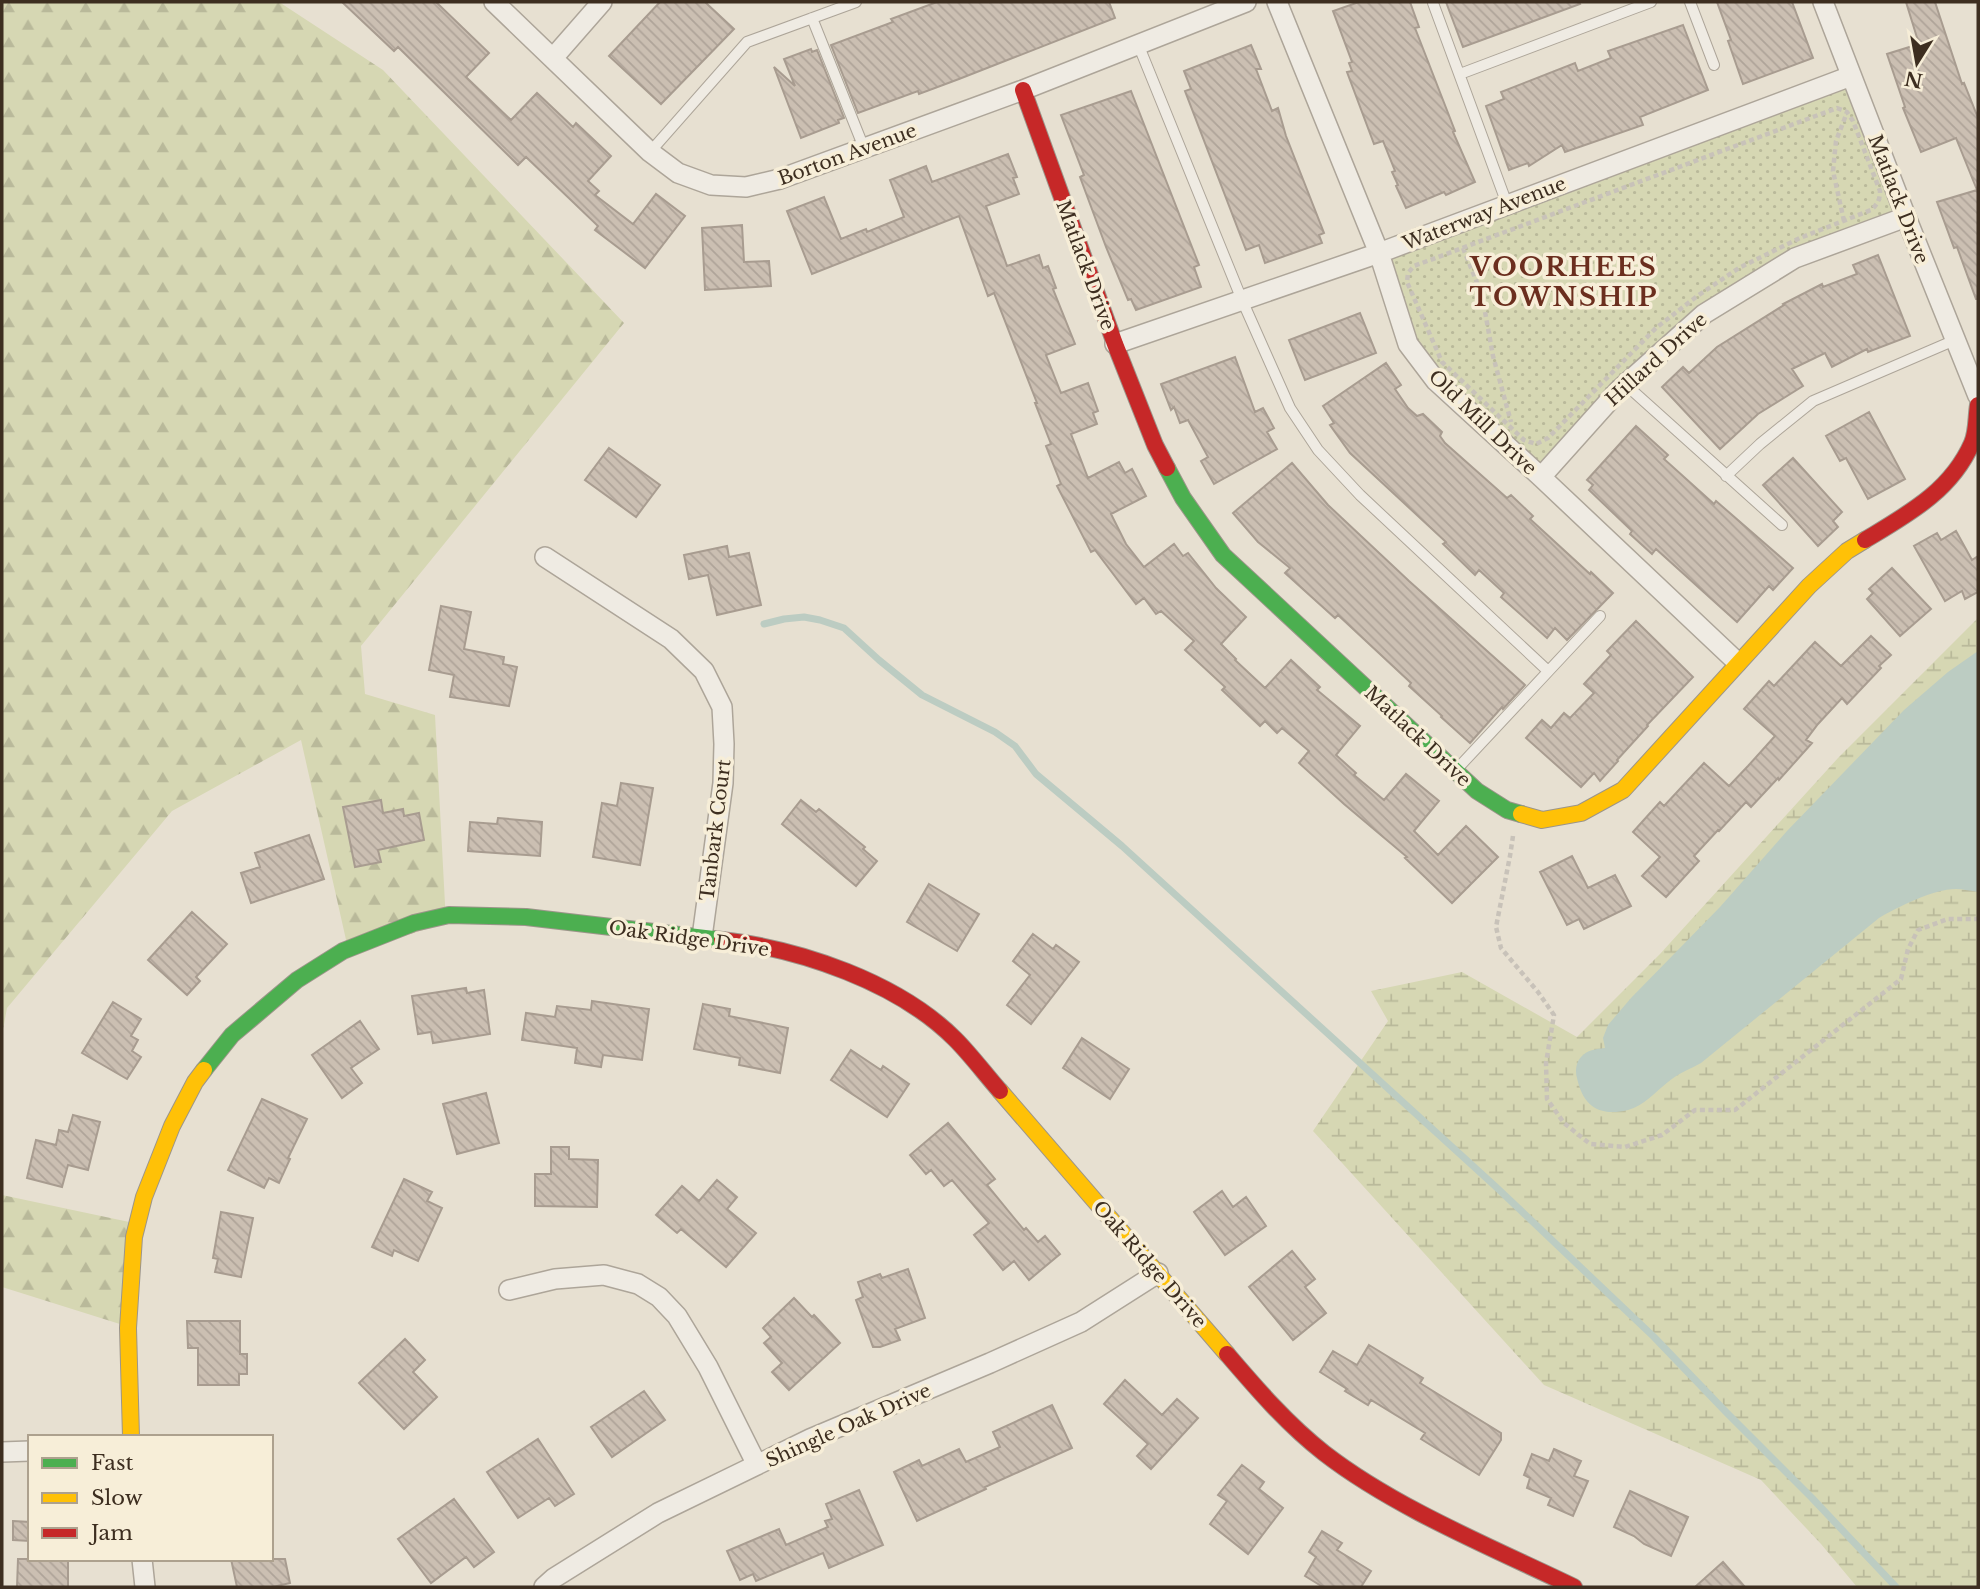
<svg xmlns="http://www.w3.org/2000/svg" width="1980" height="1589" font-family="'Libre Baskerville',serif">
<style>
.grass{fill:url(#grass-dots)}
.forest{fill:url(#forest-firs)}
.wetland{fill:url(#wetland-marsh)}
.water{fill:#bcccc2}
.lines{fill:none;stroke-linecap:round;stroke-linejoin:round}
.stream{stroke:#bcccc2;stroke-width:7}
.building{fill:url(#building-back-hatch);stroke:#a89c90;stroke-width:2}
.lane-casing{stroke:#ada599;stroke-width:12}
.street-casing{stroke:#ada599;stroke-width:22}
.fast-casing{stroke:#9c958a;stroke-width:18}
.slow-casing{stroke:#9c958a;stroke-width:18}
.jam-casing{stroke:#9c958a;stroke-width:18}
.path{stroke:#c8c2b9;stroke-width:4.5;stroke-dasharray:5 3.5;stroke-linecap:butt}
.lane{stroke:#efebe3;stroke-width:10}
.street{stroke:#efebe3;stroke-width:19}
.fast{stroke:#4caf50;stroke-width:16}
.slow{stroke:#ffc107;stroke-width:16}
.jam{stroke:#c62828;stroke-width:16}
.labels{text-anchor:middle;stroke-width:7;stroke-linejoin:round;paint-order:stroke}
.street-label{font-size:19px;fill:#3d2e20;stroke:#f7eed8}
.district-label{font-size:26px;font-weight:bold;letter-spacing:2px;fill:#6b2e1e;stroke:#f7eed8}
</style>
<defs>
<pattern id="grass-dots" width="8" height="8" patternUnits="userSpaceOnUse" patternTransform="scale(1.75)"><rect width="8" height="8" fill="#d6d7b3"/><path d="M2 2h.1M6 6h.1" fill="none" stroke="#b9b99a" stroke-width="1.8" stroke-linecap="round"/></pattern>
<pattern id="forest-firs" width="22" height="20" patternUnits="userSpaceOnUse" patternTransform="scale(1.75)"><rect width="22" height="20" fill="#d6d7b3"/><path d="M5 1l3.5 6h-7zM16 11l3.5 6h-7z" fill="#b9b99a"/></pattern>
<pattern id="wetland-marsh" width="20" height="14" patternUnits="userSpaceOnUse" patternTransform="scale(1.75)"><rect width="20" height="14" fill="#d6d7b3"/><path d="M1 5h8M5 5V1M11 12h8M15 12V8" fill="none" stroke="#b9b99a"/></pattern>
<pattern id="building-back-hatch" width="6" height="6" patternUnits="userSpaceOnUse" patternTransform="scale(1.75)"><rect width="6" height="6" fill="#cbbfb2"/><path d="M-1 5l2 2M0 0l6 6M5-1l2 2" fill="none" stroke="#afa499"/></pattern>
</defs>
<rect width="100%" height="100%" fill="#e7e0d1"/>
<path class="grass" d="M1851 76 1906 217 1795 258 1704 314 1541 477 1408 344 1379 253Z"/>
<path class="forest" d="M2 2H279L383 70 624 323 361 646 365 694 435 715 446 923 349 953 301 740 172 811 7 1008 2 1035Z
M2 1195 134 1223 123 1325 2 1287Z"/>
<path class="wetland" d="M1978 618V1587H1857L1821 1544 1761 1480 1544 1385 1313 1131 1388 1021 1371 991 1462 972 1577 1037 1660 954 1838 758Z"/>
<path class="water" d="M1978 651V892C1971 891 1963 889 1956 889 1933 889 1898 907 1879 918L1701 1063C1690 1069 1677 1074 1668 1082 1655 1092 1644 1106 1628 1110 1599 1117 1583 1106 1577 1078 1575 1072 1576 1062 1581 1057 1587 1050 1596 1049 1605 1048L1603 1038 1608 1025 1631 998 1720 907 1787 831 1904 710 1948 672Z"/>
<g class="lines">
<path class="stream" d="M764 624 784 619 804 617 820 620 844 628 879 660 922 695 995 732 1015 746 1036 774 1122 846 1495 1186 1654 1337 1726 1412 1812 1498 1896 1587"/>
</g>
<path class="building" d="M342 2H436L489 53 466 77 511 120 537 93 573 127 576 123 611 156 588 181 599 191 595 195 633 224 656 194 685 216 645 268 595 230 598 226 526 157 518 165 398 47 394 51Z
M660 2H705L734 29 661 104 609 56Z
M937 2H1109L1115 18 959 79 919 94 918 91 858 113 831 45 893 22 891 19Z
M1359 2H1410L1419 27 1415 28 1455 131 1453 132 1475 182 1446 195 1444 192 1406 208 1396 186 1398 185 1392 172 1395 171 1383 141 1374 144 1347 72 1352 71 1349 63 1352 62 1333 11Z
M1446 2H1579L1580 4 1463 47Z
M1717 2H1792L1813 58 1743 84 1728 41 1731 40Z
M1906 2H1935L1962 84 1964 83 1978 118V299H1976L1957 247 1954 248 1937 202 1977 190 1956 138 1921 152 1903 108 1905 107 1887 54 1919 44Z
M1683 25 1708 90 1640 117 1643 125 1565 152 1562 145 1529 166 1528 163 1509 170 1486 106 1504 99 1501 92 1575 63 1578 71 1611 58 1608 51Z
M1251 45 1261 69H1256L1272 111 1278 108 1286 136 1324 233 1319 235 1322 243 1265 263 1259 245 1246 250 1185 91 1191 89 1184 71Z
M811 49 812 52 817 50 844 118 838 120 839 123 801 138 774 67 795 86 784 59Z
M1131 91 1199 265 1194 267 1201 287 1136 310 1131 299 1128 300 1106 247 1080 177 1084 175 1061 115Z
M1008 154 1017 177 1013 178 1019 194 986 206 1007 266 1039 255 1043 268 1048 266 1056 288 1053 289 1075 344 1046 355 1061 393 1088 383 1098 411 1093 413 1097 424 1071 434 1088 478 1119 462 1125 473 1132 469 1146 496 1111 514 1126 544 1144 567 1174 544 1183 556 1188 553 1216 588 1246 617 1221 644 1236 659 1235 660 1265 688 1291 660 1320 687 1317 690 1360 726 1336 755 1356 773 1354 775 1384 800 1406 774 1439 801 1414 831 1438 855 1466 826 1498 857 1452 903 1405 858 1407 857 1344 804 1299 763 1309 751 1282 728 1277 733 1265 721 1260 726 1222 690 1225 687 1185 650 1194 641 1161 611 1156 614 1144 598 1136 604 1095 550 1091 552 1057 486 1061 484 1046 446 1051 444 1035 403H1037L994 293 988 296 959 216 812 274 787 211 824 197 841 239 866 229 867 232 904 217 890 180 926 166 932 182Z
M742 225 744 262 769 261 771 286 705 290 702 228Z
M1878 255 1910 336 1868 352 1867 349 1832 367 1825 353 1792 369 1803 386 1758 414 1720 449 1662 387 1683 367 1689 373 1717 347 1784 305 1783 304 1822 284 1823 287 1857 274 1853 265Z
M1360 313 1376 353 1305 380 1289 340Z
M1235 357 1255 412 1263 408 1274 428 1267 432 1277 449 1214 484 1201 461 1208 457 1188 420 1180 423 1174 407 1171 410 1161 384Z
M1386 363 1401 385 1395 389 1408 408 1417 416 1423 414 1442 432 1440 436 1445 443 1507 498 1511 495 1533 516 1530 519 1590 574 1591 572 1613 593 1567 640 1555 628 1547 638 1501 597 1504 593 1479 570 1475 575 1443 544 1446 542 1350 453 1330 425 1334 423 1323 406Z
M1869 412 1905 479 1868 499 1846 458 1840 461 1826 436Z
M1636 426 1668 455 1664 459 1714 504 1716 501 1793 568 1773 590 1769 586 1737 622 1656 549 1652 554 1630 534 1632 531 1589 490 1593 485 1587 480Z
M609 448 660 485 636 517 585 480Z
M1793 458 1842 512 1833 521 1838 527 1818 546 1763 485Z
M1292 463 1328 505 1409 581 1525 685 1503 709 1502 707 1470 743 1441 717 1442 716 1409 686 1411 683 1338 615 1335 618 1285 573 1290 568 1258 542 1233 513Z
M1956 531 1972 560 1978 556V592L1965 599 1962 591 1945 601 1914 546 1937 533 1941 540Z
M727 546 729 557 749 553 761 605 717 615 708 575 689 579 684 555Z
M1892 568 1931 609 1900 636 1867 599 1873 593 1869 589Z
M441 606 471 612 464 649 504 657 503 664 517 667 509 706 450 697 454 675 429 670Z
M1636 621 1693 677 1647 725 1648 726 1617 760 1618 761 1600 781 1594 773 1581 787 1526 738 1542 720 1551 728 1564 713 1570 718 1594 693 1584 684 1611 655 1607 651Z
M1871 636 1891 655 1879 666 1881 668 1847 704 1842 698 1818 724 1806 740 1812 743 1779 780 1778 778 1751 807 1746 802 1719 831 1718 830 1694 856 1699 861 1666 897 1642 876 1660 857 1633 832 1660 802 1664 806 1704 763 1729 786 1748 766 1775 736 1744 709 1769 681 1774 686 1815 642 1841 666Z
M621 783 653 788 640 865 593 857 602 803 617 806Z
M381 800 383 813 403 809 404 816 419 813 424 840 378 850 381 862 355 867 343 807Z
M801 800 816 812 819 809 865 847 863 849 877 861 856 886 782 824Z
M498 818 542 822 540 856 468 851 470 822 497 824Z
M309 835 324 879 251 903 241 873 260 867 255 853Z
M1572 856 1588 888 1615 875 1631 906 1584 929 1579 919 1567 925 1540 872Z
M929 884 979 914 957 951 907 922Z
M192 912 227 944 196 977 200 981 187 995 148 960Z
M1033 934 1053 949 1056 945 1079 962 1031 1024 1007 1005 1030 975 1013 961Z
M466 988 467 993 484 990 490 1034 433 1043 431 1032 418 1034 412 996Z
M592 1001 649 1009 642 1060 603 1055 601 1067 575 1063 577 1048 522 1040 526 1013 555 1017 557 1006 591 1010Z
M113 1002 141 1019 131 1036 138 1040 132 1051 141 1057 127 1079 82 1053Z
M703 1004 730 1009 729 1016 788 1028 780 1073 739 1065 740 1058 694 1049Z
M360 1021 379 1049 351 1068 362 1083 342 1098 312 1055Z
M1082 1038 1129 1069 1110 1099 1063 1068Z
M851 1050 881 1070 883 1066 909 1084 887 1117 831 1080Z
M486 1093 499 1143 457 1154 443 1104Z
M262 1099 307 1119 288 1158 290 1159 279 1183 269 1178 264 1188 228 1170Z
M73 1115 100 1122 88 1170 68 1165 62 1187 27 1178 36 1140 56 1145 59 1130 68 1132Z
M948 1123 995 1179 987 1185 1024 1230 1026 1228 1038 1242 1045 1236 1060 1254 1029 1280 1014 1261 1003 1270 974 1235 989 1223 952 1180 944 1186 931 1170 926 1174 910 1155Z
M551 1147H569V1159L598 1160 597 1207 535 1206V1174H551Z
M404 1179 432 1192 427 1201 442 1208 418 1261 394 1250 392 1256 372 1247Z
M717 1180 737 1197 727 1209 756 1233 726 1267 681 1229 677 1233 656 1215 682 1186 699 1201Z
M1222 1191 1233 1207 1246 1197 1266 1226 1225 1255 1194 1212Z
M221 1212 253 1218 241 1277 215 1272 218 1259 213 1258Z
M1292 1251 1315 1279 1305 1287 1326 1313 1293 1340 1249 1287Z
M908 1269 925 1318 895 1329 900 1340 880 1347H873L856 1300 863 1297 858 1282 880 1274 882 1278Z
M794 1298 812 1317 814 1315 840 1343 789 1390 772 1372 782 1363 764 1343 771 1337 763 1328Z
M187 1321H240V1354H247V1374H239V1385H198V1348H188Z
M405 1339 425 1360 413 1372 437 1397 404 1429 359 1383Z
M1369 1345 1423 1378 1420 1383 1501 1433V1440L1479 1475 1421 1439 1425 1433 1371 1400 1368 1405 1345 1391 1347 1389 1320 1372 1333 1351 1357 1365Z
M1125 1380 1162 1415 1177 1399 1198 1418 1151 1469 1137 1456 1148 1444 1104 1404Z
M644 1391 665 1420 612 1457 591 1427Z
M1052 1405 1072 1448 985 1487 986 1489 917 1521 894 1472 919 1460 922 1466 959 1449 966 1462 1000 1447 993 1432Z
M538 1439 574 1494 555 1506 549 1498 518 1518 487 1472Z
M1554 1449 1581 1461 1574 1476 1588 1481 1573 1516 1548 1505 1551 1498 1527 1488 1530 1478 1524 1475 1532 1454 1549 1461Z
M1242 1465 1264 1482 1259 1489 1283 1508 1248 1554 1210 1524 1227 1501 1218 1495Z
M859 1490 883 1545 829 1568 823 1553 756 1581 753 1574 740 1580 727 1551 779 1529 786 1545 828 1527 825 1521 832 1519 826 1504Z
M1630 1491 1688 1517 1671 1556 1644 1544 1634 1536 1614 1527Z
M454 1499 494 1552 474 1567 466 1557 431 1583 398 1539Z
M13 1521 30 1522V1541L13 1540Z
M1322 1531 1342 1543 1337 1550 1371 1571 1361 1587H1323L1305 1576 1316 1557 1309 1552Z
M18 1559H68V1587H17Z
M231 1559H285L290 1583 273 1587H237Z
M1723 1562 1745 1587H1695Z"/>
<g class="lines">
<defs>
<path id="lane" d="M1690 2 1714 65
M1433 3 1507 204
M812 18 864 148
M1138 44 1242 300 1290 408 1318 450 1360 495 1548 671
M1460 74 1651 2
M650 152 747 42 856 2
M1625 384 1782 525
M1726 476 1760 444 1813 401 1955 340
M1457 769 1600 616"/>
<path id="street" d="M494 2 650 152 678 173 711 185 746 187 780 179 1023 90 1246 2
M1277 2 1379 253 1408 344 1436 381 1541 477 1737 662
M1823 2 1906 217 1978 396
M553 58 602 2
M1115 344 1379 253 1851 76
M1541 477 1618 391 1704 314 1795 258 1906 217
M545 557 671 639 704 671 722 707 724 744 723 783 702 937
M509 1290 555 1279 604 1275 638 1284 659 1297 677 1316 708 1367 757 1465
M2 1452 30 1451
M142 1559 145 1587
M544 1587 554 1578 658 1513 810 1439 990 1363 1081 1322 1158 1273"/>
<path id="fast" d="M1167 468 1183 498 1223 555 1477 791 1507 810 1521 814
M204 1070 232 1035 297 980 343 951 414 923 449 915 526 917 722 940"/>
<path id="slow" d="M1521 814 1542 820 1581 813 1623 790 1809 586 1847 551 1865 540
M1000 1091 1227 1354
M131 1437 128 1328 134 1237 144 1197 172 1126 195 1082 204 1070"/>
<path id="jam" d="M1023 90 1115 344 1155 445 1167 468
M1865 540C1908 514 1951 491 1972 443 1977 432 1976 417 1978 405
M722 940C800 949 898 982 955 1039 971 1055 985 1074 1000 1091
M1227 1354C1257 1389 1287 1424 1324 1453 1395 1508 1493 1548 1574 1587"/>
</defs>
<use href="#lane" class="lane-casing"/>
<use href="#street" class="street-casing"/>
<use href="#fast" class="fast-casing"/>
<use href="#slow" class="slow-casing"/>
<use href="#jam" class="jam-casing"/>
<path class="path" d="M1837 108 1847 112 1853 121 1880 191C1880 199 1878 204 1871 210L1800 238 1739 268 1696 297 1656 328 1548 438 1536 444 1524 440 1442 362 1407 282 1408 273 1414 266Z
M1844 221 1833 171 1836 141 1846 115
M1463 248 1482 295 1493 356 1511 422
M1513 836 1510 856 1496 927 1501 948 1538 992 1554 1015 1546 1063 1547 1099 1564 1123 1590 1144 1625 1147 1662 1135 1695 1110H1735L1901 979 1908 949 1918 930 1948 919H1978"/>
<use href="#lane" class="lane"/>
<use href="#street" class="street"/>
<use href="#fast" class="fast"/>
<use href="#slow" class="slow"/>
<use href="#jam" class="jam"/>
</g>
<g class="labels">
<g class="street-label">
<text transform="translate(847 154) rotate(-20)" y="7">Borton Avenue</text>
<text transform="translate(1899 199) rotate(69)" y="7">Matlack Drive</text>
<text transform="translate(1484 213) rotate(-21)" y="7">Waterway Avenue</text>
<text transform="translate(1086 265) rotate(70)" y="7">Matlack Drive</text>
<text transform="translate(1656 359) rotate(-42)" y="7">Hillard Drive</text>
<text transform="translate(1483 422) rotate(44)" y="7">Old Mill Drive</text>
<text transform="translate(1418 736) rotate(43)" y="7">Matlack Drive</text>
<text transform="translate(715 830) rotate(-83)" y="7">Tanbark Court</text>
<text transform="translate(689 938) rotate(8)" y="7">Oak Ridge Drive</text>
<text transform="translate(1150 1264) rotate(49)" y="7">Oak Ridge Drive</text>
<text transform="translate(848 1425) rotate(-24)" y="7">Shingle Oak Drive</text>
</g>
<g class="district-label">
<text x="1564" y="276">VOORHEES<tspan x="1564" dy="30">TOWNSHIP</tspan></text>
</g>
</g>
<rect width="1980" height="1589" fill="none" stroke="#3d2e20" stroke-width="7"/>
<rect x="28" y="1435" width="245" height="126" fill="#f7eed8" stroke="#ada18e" stroke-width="2"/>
<rect x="42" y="1458" width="35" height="10" fill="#4caf50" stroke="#ada18e" stroke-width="2"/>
<text x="91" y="1470" font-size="21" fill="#3d2e20">Fast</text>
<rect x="42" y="1493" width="35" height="10" fill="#ffc107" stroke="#ada18e" stroke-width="2"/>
<text x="91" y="1505" font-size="21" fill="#3d2e20">Slow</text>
<rect x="42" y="1528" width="35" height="10" fill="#c62828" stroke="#ada18e" stroke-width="2"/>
<text x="91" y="1540" font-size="21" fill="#3d2e20">Jam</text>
<g transform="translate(1917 63) rotate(191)" stroke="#f7eed8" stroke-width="5" paint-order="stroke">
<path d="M0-5L12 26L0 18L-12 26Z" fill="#3d2e20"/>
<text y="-10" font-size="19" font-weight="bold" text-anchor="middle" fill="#3d2e20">N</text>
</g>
</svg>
